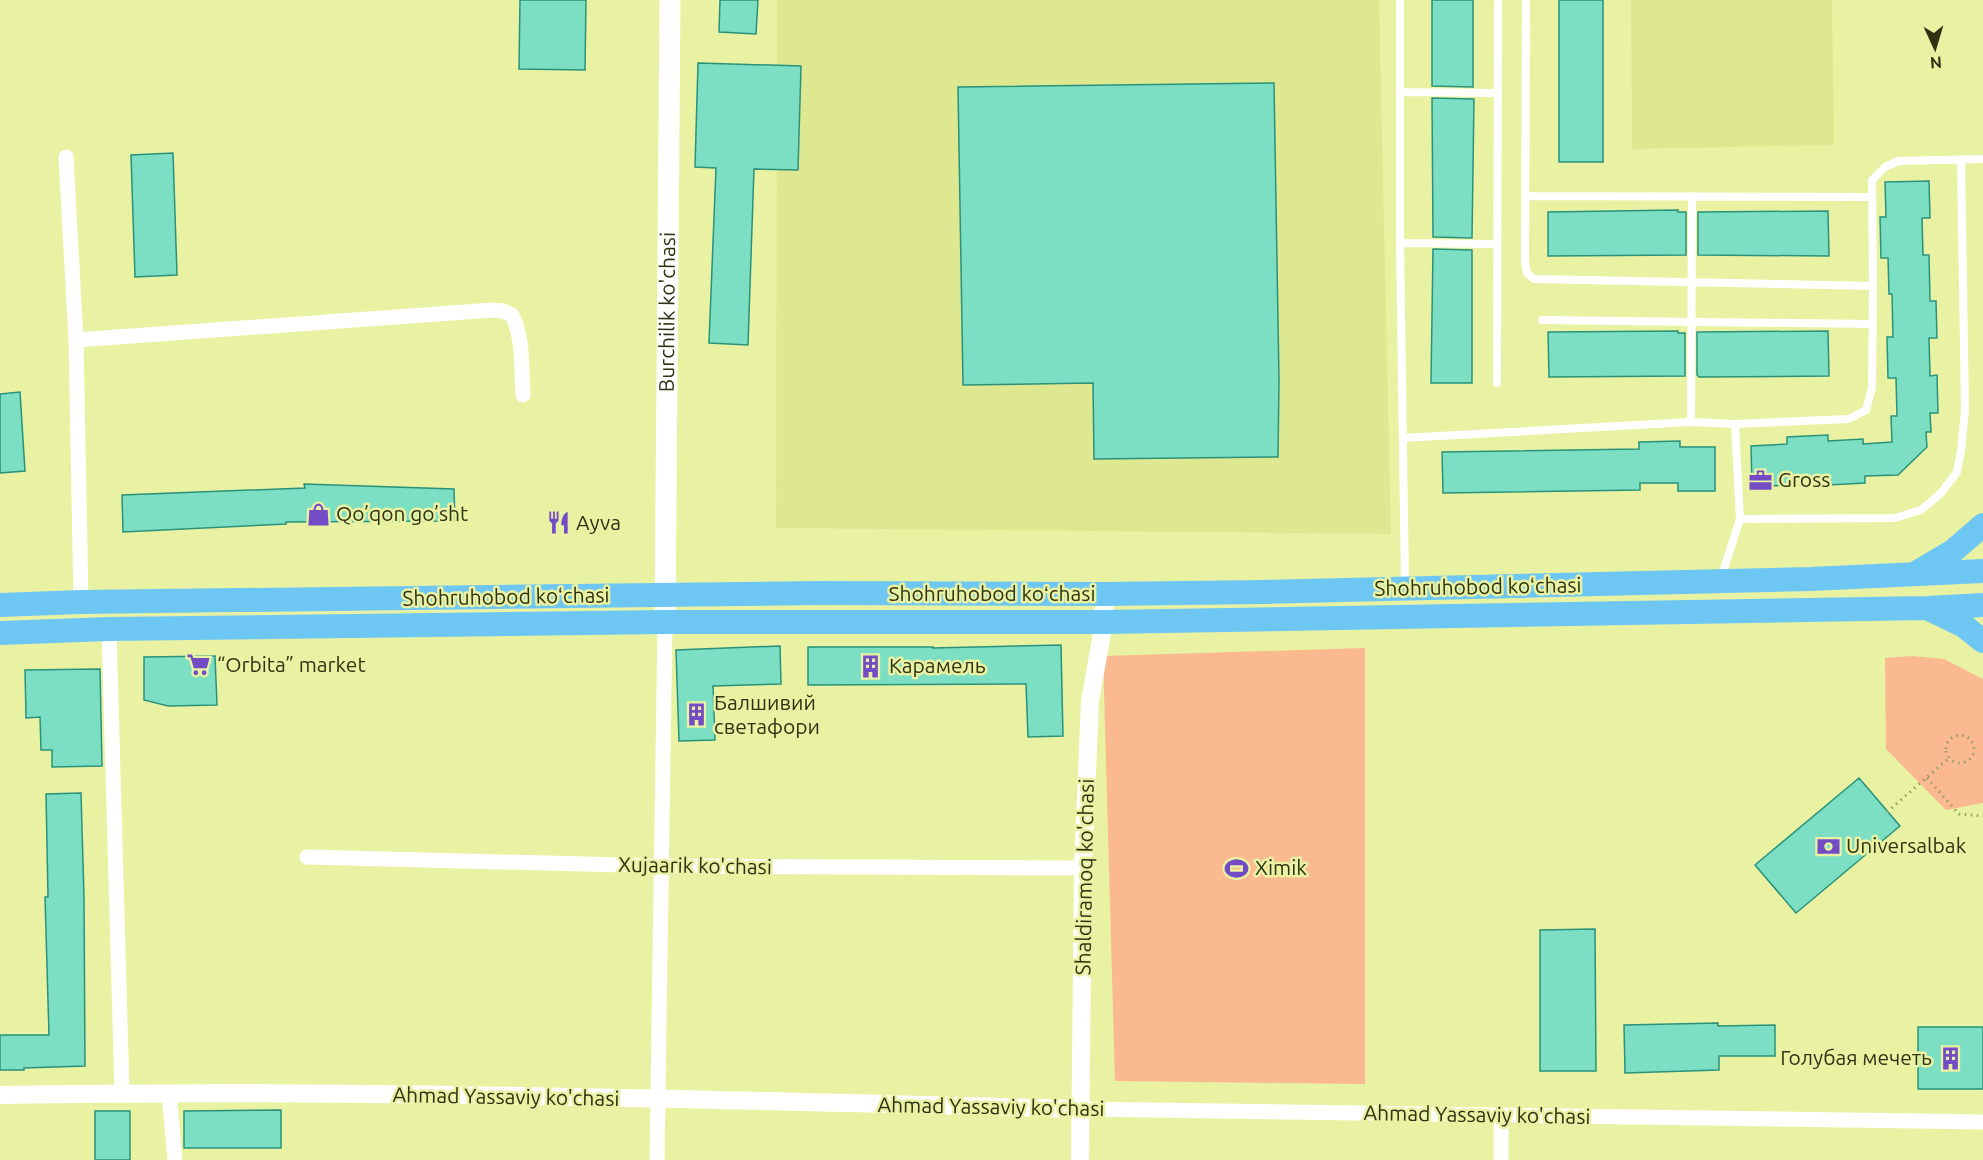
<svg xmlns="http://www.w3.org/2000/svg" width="1983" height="1160" font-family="Ubuntu,sans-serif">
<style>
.built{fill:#dee890}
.green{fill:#fab98f}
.building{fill:#7cdec3;stroke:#29927a;stroke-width:1.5}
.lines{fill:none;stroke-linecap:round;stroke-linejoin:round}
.path{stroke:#979d63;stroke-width:3;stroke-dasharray:1.5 4.5;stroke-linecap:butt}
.service{stroke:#fff;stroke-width:8}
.minor{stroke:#fff;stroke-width:15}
.tertiary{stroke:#fff;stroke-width:18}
.secondary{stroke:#fff;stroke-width:21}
.trunk{stroke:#6ec7f3;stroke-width:24}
.labels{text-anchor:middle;stroke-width:5;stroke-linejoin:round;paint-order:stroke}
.street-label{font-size:21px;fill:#303313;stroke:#e9f2a3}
.poi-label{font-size:21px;fill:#303313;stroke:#e9f2a3;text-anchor:start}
</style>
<rect width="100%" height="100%" fill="#e9f2a3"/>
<path class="built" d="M777 0H1379L1391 534 776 528Z
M1631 0H1832L1834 145 1632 149Z"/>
<path class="green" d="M1365 648V1084L1115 1081 1103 656Z
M1912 656 1944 659 1983 679V803L1946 810 1886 749 1885 658Z"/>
<path class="building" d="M520 0H586L585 70 519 69Z
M720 0H758L756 34 719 32Z
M1432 0H1473V87L1432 86Z
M1559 0H1603V162H1559Z
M698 63 801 66 798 170 754 169 748 345 709 343 716 168 695 167Z
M1274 83 1279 380 1278 457 1094 459 1093 383 963 385 958 87Z
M1432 98 1474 99 1472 238 1433 237Z
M173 153 177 275 135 277 131 155Z
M1929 181 1930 218H1922L1923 255H1929L1930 301H1936L1937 338H1929L1930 376 1937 375 1938 413H1930L1931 432H1926L1927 447 1898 475 1865 476V483L1828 485V477L1790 479V485L1752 487 1751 446 1787 444V437L1828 435V441L1863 439V444L1892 442 1891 416H1897L1896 378H1888L1887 337H1893L1892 294H1889L1888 258H1881L1880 217H1886L1885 182Z
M1678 210V212H1686V255L1548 256V212Z
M1828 211 1829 256 1698 255V212Z
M1433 249 1472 250V383H1431Z
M1678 331V333H1685V376L1549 377 1548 332Z
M1828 331 1829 376 1699 377 1697 375V332Z
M20 392 25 471 0 473V394Z
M1680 441V447H1715V491H1678V483H1640V490L1443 493 1442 452 1639 449V442Z
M304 484 454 489 455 521 286 522V524L123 532 122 495 305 488Z
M1061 645 1063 736 1028 737 1026 684 808 685V647H933V648Z
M780 646 781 684 713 686 715 740 679 741 676 650Z
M215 656 217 705 168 706 144 700V657Z
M100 669 102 766 52 767V750H41L40 717 26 718 25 670Z
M1859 778 1900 826 1796 913 1755 865Z
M81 793 84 897 85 1066 24 1068V1070H0V1035H49L45 897H48L46 794Z
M1595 929 1596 1071H1540V930Z
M1718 1023V1026L1775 1025V1056H1719V1070L1625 1073 1624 1025Z
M1918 1027H1983V1089H1918Z
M281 1110V1148H184V1111Z
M95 1111H130V1160H95Z"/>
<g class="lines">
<path class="path" d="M1946 749a14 14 0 1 1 28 0a14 14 0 1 1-28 0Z
M1927 778 1959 814 1983 816
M1887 812 1949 758"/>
<path class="service" d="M1400 0V243L1405 585
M1526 0 1525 261 1527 273 1534 279 1873 286 1872 180 1885 167 1898 161 1983 159
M1400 92 1498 93
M1525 196 1872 197
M1400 243 1497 244
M1542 320 1872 324
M1497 383 1498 0
M1691 422 1692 196
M1403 438 1691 422 1735 424 1849 419 1866 410 1872 388 1873 286
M1740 519 1895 518 1921 510 1941 493 1957 472 1961 451 1965 410 1961 159
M1721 578 1740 519 1735 424"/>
<path class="minor" d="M66 157 76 340 81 602
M76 340 493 310 503 311 512 315C524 339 521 369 523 395
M109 629 122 1093
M307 857 661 866 1083 868
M169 1093 175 1160
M1081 1109 1983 1122
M657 1160 665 622
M1501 1160V1115"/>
<path class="tertiary" d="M0 1095C360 1089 721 1100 1081 1109
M1080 1160 1083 868 1090 701 1104 622V594"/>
<path class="secondary" id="s1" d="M665 622 670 0"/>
<path class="trunk" d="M1914 574 1953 551 1983 525
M0 605 81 602 820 593 1104 594 1263 592 1811 579 1983 571
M1929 609 1964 626 1983 641
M0 633 109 629 665 622H1104L1927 608 1983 605"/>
</g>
<defs>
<symbol id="office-bare" viewBox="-9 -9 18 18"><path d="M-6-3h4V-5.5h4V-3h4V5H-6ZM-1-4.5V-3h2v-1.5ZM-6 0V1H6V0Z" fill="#734cc5" stroke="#e9f2a3" stroke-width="2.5" paint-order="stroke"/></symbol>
<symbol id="shop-bare" viewBox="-9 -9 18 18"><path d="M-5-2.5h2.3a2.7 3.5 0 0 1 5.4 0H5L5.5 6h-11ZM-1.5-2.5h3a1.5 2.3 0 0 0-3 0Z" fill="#734cc5" stroke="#e9f2a3" stroke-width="2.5" paint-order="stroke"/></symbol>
<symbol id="restaurant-bare" viewBox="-9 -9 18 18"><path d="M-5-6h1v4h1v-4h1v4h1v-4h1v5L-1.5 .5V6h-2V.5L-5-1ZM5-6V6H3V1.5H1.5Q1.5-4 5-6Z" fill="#734cc5" stroke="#e9f2a3" stroke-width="2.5" paint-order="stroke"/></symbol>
<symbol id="supermarket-bare" viewBox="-9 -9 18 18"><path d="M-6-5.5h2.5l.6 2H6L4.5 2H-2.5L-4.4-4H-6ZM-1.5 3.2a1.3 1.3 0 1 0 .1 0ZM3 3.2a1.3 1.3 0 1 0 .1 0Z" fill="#734cc5" stroke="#e9f2a3" stroke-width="2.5" paint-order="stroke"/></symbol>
<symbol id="building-bare" viewBox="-9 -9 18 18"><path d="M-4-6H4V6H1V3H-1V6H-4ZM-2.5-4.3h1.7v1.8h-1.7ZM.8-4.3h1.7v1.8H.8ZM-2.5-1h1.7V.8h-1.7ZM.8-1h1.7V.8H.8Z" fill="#734cc5" stroke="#e9f2a3" stroke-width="2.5" paint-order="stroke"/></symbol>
<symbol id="bank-bare" viewBox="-9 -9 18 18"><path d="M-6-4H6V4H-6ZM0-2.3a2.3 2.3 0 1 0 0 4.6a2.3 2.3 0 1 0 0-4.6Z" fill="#734cc5" stroke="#e9f2a3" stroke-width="2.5" paint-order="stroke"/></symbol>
<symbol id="stadium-bare" viewBox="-9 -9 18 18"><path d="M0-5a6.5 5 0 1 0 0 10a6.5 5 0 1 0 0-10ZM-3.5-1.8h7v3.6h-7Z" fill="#734cc5" stroke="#e9f2a3" stroke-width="2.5" paint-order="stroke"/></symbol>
</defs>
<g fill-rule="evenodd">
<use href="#office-bare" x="1744" y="464" width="33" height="33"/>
<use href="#shop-bare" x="302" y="498" width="33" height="33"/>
<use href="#restaurant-bare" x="542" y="506" width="33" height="33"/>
<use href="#supermarket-bare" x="182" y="648" width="33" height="33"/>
<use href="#building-bare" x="854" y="650" width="33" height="33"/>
<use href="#building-bare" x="680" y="698" width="33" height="33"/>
<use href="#bank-bare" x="1812" y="830" width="33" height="33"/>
<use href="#stadium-bare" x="1220" y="852" width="33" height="33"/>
<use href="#building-bare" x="1934" y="1042" width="33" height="33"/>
</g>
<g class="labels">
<g class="street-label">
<text dy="7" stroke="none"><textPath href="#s1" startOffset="310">Burchilik ko'chasi</textPath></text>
<text transform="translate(1478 587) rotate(-1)" y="7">Shohruhobod koʻchasi</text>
<text x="992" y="601">Shohruhobod koʻchasi</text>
<text transform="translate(506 597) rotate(-1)" y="7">Shohruhobod koʻchasi</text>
<text transform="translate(695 866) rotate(1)" y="7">Xujaarik ko'chasi</text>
<text transform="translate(1085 877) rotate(-89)" y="7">Shaldiramoq ko'chasi</text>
<text transform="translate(506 1097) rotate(1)" y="7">Ahmad Yassaviy ko'chasi</text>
<text transform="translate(991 1107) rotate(1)" y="7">Ahmad Yassaviy ko'chasi</text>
<text transform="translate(1477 1115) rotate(1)" y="7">Ahmad Yassaviy ko'chasi</text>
</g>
<g class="poi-label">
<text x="1778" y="487">Gross</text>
<text x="336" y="521">Qo’qon go’sht</text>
<text x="576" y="530">Ayva</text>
<text x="217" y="672">“Orbita” market</text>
<text x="889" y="673">Карамель</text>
<text x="714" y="710">Балшивий<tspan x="714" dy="24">светафори</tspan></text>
<text x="1846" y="853">Universalbak</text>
<text x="1255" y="875">Ximik</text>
<text x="1932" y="1065" text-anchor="end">Голубая мечеть</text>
</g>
</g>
<g transform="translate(1935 48) rotate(176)" stroke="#e9f2a3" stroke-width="4.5" paint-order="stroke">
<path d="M0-4.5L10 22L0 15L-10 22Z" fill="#303313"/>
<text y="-9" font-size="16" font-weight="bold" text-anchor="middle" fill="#303313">N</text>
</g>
</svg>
